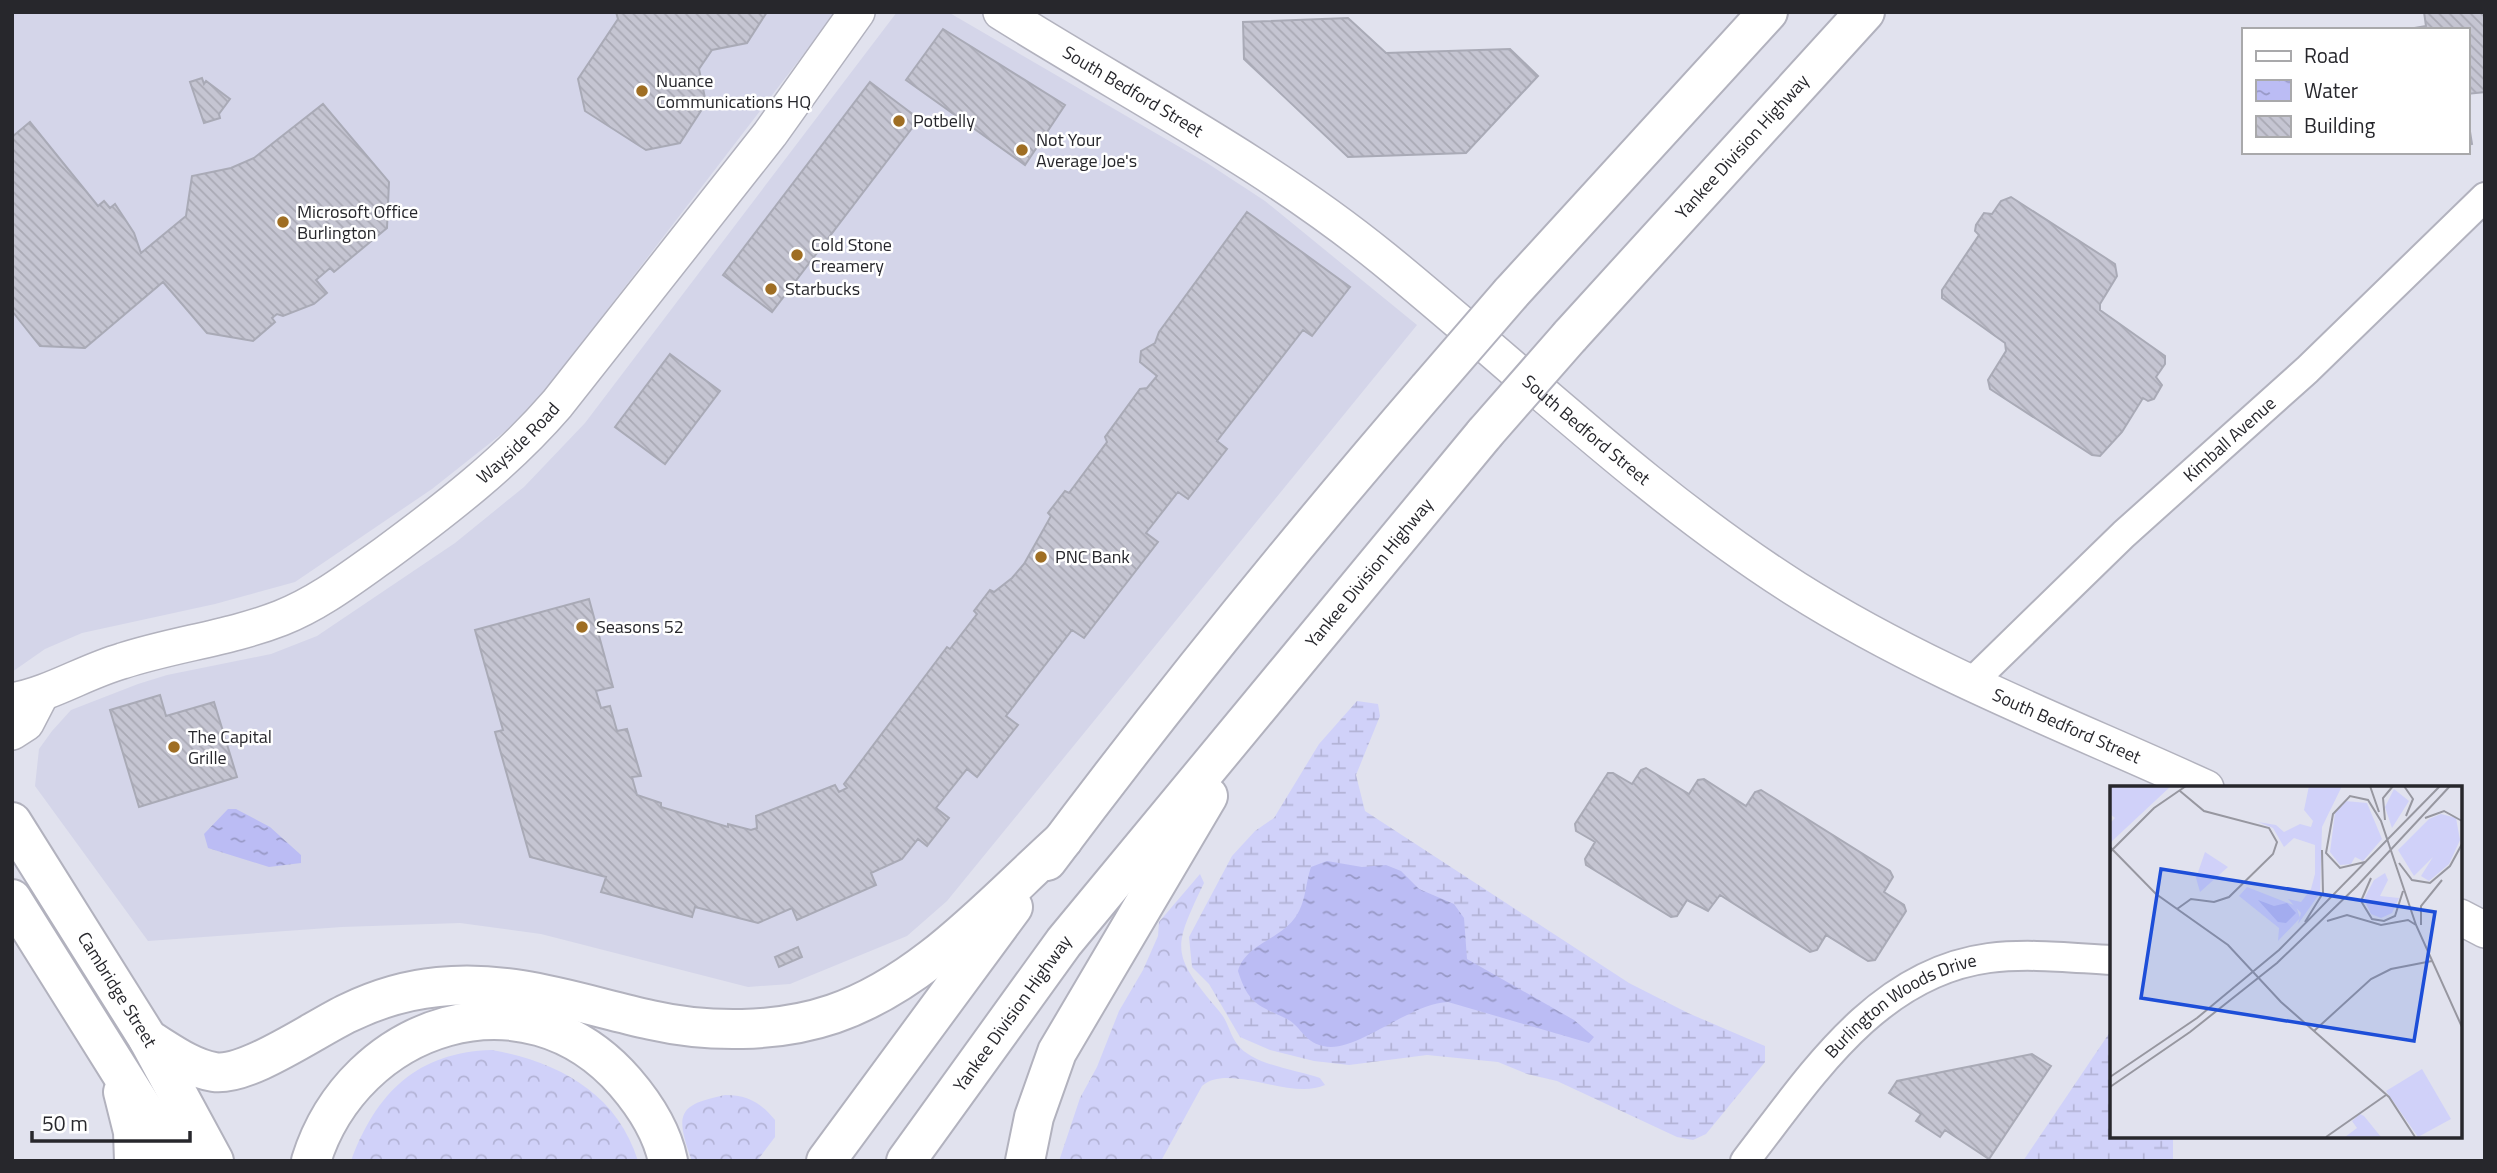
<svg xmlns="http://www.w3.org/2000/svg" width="2497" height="1173" font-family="'Titillium Web',sans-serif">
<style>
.built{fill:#d4d5e9}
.forest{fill:url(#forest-crowns)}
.wetland{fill:url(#wetland-marsh)}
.water{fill:url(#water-ripples)}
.building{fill:url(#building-back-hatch);stroke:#a9aab6;stroke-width:2}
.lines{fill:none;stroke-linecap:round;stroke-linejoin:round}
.minor-casing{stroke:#b2b2be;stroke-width:32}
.major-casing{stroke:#b2b2be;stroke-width:38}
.highway-casing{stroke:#b2b2be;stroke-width:42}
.minor{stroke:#fff;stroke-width:28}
.major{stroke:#fff;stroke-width:35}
.highway{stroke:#fff;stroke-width:38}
.highway-bridge-casing{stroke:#b2b2be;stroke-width:42;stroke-linecap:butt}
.highway-bridge{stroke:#fff;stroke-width:38}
.poi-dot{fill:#9f6e23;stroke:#fff;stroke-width:2.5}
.labels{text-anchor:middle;stroke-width:5;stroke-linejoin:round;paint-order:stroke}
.poi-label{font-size:18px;fill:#27272c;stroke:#fff;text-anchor:start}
.street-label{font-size:18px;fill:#27272c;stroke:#fff}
.inset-road{fill:none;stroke:#9797a0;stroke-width:2}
.view{fill:#1d4ed8;fill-opacity:0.15;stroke:#1d4ed8;stroke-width:3.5}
.inset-edge{fill:none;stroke:#27272c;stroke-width:3.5}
</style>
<defs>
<pattern id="forest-crowns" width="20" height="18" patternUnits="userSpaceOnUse" patternTransform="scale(1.75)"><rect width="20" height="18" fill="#d0d1f9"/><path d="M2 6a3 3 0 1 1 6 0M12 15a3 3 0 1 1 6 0" fill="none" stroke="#b3b3d6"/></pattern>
<pattern id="wetland-marsh" width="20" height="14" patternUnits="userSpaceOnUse" patternTransform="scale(1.75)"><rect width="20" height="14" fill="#d0d1f9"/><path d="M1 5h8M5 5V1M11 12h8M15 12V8" fill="none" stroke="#b3b3d6"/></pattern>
<pattern id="water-ripples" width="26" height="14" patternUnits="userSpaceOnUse" patternTransform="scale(1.75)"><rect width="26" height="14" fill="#bbbcf4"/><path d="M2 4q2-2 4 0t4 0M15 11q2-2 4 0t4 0" fill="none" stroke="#9899c6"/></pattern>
<pattern id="building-back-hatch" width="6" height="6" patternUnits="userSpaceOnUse" patternTransform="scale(1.75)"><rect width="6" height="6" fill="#c5c5d2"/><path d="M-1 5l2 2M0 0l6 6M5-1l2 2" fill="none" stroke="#a9a9b4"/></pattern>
</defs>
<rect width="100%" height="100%" fill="#e1e2ee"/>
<path class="built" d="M12 12H836L528 413 432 489 295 582 215 604 82 633 45 649 12 672Z
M897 12H948L1207 163 1265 201 1417 325 947 901 907 936 790 984 748 987 541 934 460 923 342 927 148 941 35 786 39 749 52 731 71 710 138 684 167 675 271 654 317 636 455 543 524 487 585 423Z"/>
<path class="forest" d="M1200 874 1204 883C1172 950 1171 954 1219 1011 1228 1021 1229 1033 1237 1044 1252 1065 1297 1070 1320 1078L1325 1085C1290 1101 1229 1062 1202 1086L1161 1161H1059L1080 1098 1097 1067 1119 1011 1143 970 1158 936 1159 922Z
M492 1050C558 1062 617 1093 638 1161H351C376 1093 417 1052 492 1050Z
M725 1095C748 1095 761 1103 775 1120V1137L757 1161H692C675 1114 677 1105 725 1095Z"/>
<path class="wetland" d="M1357 701 1378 704 1380 716 1356 775 1365 811 1629 983 1688 1013 1765 1046V1062L1706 1134 1693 1140 1677 1137 1557 1081 1527 1074 1498 1062 1427 1055 1349 1065 1314 1061 1270 1050 1240 1037 1209 984 1192 967 1189 937 1232 856 1255 831 1274 818 1319 744Z
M2112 1029V1136H2173V1161H2023Z"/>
<path class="water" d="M228 809H236L270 827 301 855V863L269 867 208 848 204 834Z
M1327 861 1362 867 1386 865 1401 871 1419 889 1454 904 1464 918 1467 959 1574 1020 1594 1037 1589 1043 1448 1002C1409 1003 1354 1055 1323 1046 1302 1041 1301 1025 1285 1018 1257 1005 1248 1003 1238 971 1245 945 1278 940 1294 919 1306 904 1305 885 1311 867Z"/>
<path class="building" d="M616 12H767L747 43 712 50 699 69 706 103 680 143 646 150 585 111 578 79 618 19Z
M2424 12H2485V92L2467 94V30H2403L2426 26Z
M1348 18 1386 53 1510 49 1538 76 1466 153 1348 157 1244 59 1243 22Z
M943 29 1065 105 1025 165 906 80Z
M202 78 204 84 206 81 230 99 219 114 220 118 204 123 190 82Z
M870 82 919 119 772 312 723 275Z
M323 104 389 182 387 228 334 272 330 268 316 280 327 293 314 304 283 316 277 314 272 318 275 322 253 341 207 333 163 282 85 348 40 346 12 311V137L30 122 98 206 104 201 110 208 115 204 134 233 141 253 186 216 192 176 231 168 254 158Z
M2467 113 2472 144 2467 145Z
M2011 197 2115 264 2117 276 2100 304V310L2165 356V364L2156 377 2162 385 2154 399 2148 401 2143 398 2122 432 2100 456 2092 455 1990 389 1988 380 2006 351 2005 343 1942 298V290L1979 235 1975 231 1976 225 1984 213 1992 214 2001 201Z
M1247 212 1350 287 1312 336 1303 330 1217 441 1227 449 1188 499 1178 492 1146 533 1158 542 1084 638 1072 630 1006 716 1018 725 977 777 967 769 936 808 949 818 927 846 918 839 902 859 871 873 876 885 797 920 792 908 758 923 695 907 692 917 601 892 606 877 530 857 495 732 503 730 475 630 589 599 613 687 596 691 601 708 610 706 617 731 627 729 641 776 632 777 637 795 661 803V807L728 827V824L751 830 757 828 756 816 835 785 839 792 847 788 844 784 947 647 950 649 977 614 974 611 990 590 994 592 1012 578 1024 564 1051 516 1048 513 1065 491 1069 493 1107 442 1105 437 1140 389 1147 388 1157 376 1140 362 1141 351 1155 343 1159 332Z
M670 354 720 391 665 464 615 427Z
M160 695 166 716 214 702 237 777 139 807 110 710Z
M1646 768 1689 794 1698 780 1704 779 1746 806 1755 792 1761 790 1890 871 1893 877 1884 892 1904 905 1906 911 1875 960 1868 961 1826 935 1817 950 1810 952 1720 895 1708 911 1687 900 1677 916 1671 917 1586 865 1585 859 1595 842 1576 831 1575 824 1608 773H1613L1632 784 1641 770Z
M798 947 802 957 779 967 775 957Z
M2032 1054 2051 1066 1989 1159 1945 1130 1940 1137 1916 1121 1921 1114 1889 1093 1897 1081Z"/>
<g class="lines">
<defs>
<g id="minor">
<path id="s1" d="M1972 682 2124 534 2307 370 2485 197"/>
<path id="s2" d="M1745 1161C1809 1079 1875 973 1989 958 2029 953 2072 958 2112 960"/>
</g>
<g id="major">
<path id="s3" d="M1001 12C1130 93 1265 162 1384 259 1520 370 1648 495 1796 589 1924 670 2068 725 2206 788"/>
<path id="s4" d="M12 701C51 694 84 672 122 661 174 644 230 638 281 618 319 603 351 578 385 554 446 509 507 462 557 404L770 134 857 12"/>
<path d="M12 732 26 723 40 696"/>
<path d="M2460 917 2485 930"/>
</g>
<g id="highway">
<path d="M1511 293 1768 12"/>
<path id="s5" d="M1570 336 1865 12"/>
<path id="s6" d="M12 822 148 1039 214 1161"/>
<path d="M1047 861C1168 699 1296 542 1428 389"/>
<path d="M12 899 176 1161"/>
<path d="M148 1039C168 1051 190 1068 214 1072 247 1077 316 1028 348 1013 377 999 406 990 438 987 513 979 579 1004 651 1020 708 1033 777 1033 833 1014 924 983 993 903 1063 840"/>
<path d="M123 1092 133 1132 134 1161"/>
<path d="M311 1161C354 1023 525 967 625 1082 644 1104 662 1132 668 1161"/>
<path d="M826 1161 1013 907"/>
<path id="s7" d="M906 1161 1064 942 1485 433"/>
<path d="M1025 1161 1034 1117 1057 1052 1208 796"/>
</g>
</defs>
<use href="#minor" class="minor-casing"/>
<use href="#major" class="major-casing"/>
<use href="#highway" class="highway-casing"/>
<use href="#minor" class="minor"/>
<use href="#major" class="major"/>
<use href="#highway" class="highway"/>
<defs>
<path id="highway-bridge" d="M1428 389 1511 293
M1485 433 1570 336"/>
</defs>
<use href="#highway-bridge" class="highway-bridge-casing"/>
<use href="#highway-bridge" class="highway-bridge"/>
</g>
<g class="poi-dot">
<circle cx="642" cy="91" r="7"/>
<circle cx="899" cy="121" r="7"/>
<circle cx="1022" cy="150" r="7"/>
<circle cx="283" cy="222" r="7"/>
<circle cx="797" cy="255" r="7"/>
<circle cx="771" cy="289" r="7"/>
<circle cx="1041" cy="557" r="7"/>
<circle cx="582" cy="627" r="7"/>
<circle cx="174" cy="747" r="7"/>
</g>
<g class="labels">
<g class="poi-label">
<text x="656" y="87">Nuance<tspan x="656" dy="21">Communications HQ</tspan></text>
<text x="913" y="127">Potbelly</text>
<text x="1036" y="146">Not Your<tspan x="1036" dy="21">Average Joe's</tspan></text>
<text x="297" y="218">Microsoft Office<tspan x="297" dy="21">Burlington</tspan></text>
<text x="811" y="251">Cold Stone<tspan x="811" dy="21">Creamery</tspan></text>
<text x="785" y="295">Starbucks</text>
<text x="1055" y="563">PNC Bank</text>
<text x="596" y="633">Seasons 52</text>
<text x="188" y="743">The Capital<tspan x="188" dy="21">Grille</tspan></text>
</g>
<g class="street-label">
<text dy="6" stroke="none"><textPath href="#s3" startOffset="154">South Bedford Street</textPath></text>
<text dy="6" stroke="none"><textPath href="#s5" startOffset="256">Yankee Division Highway</textPath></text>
<text dy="6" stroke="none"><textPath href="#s3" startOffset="721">South Bedford Street</textPath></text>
<text dy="6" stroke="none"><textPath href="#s1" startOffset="354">Kimball Avenue</textPath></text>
<text dy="6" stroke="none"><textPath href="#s4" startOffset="578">Wayside Road</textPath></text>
<text dy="6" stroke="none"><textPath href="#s7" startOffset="749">Yankee Division Highway</textPath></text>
<text dy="6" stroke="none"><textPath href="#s3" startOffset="1288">South Bedford Street</textPath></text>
<text dy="6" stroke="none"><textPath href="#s6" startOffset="198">Cambridge Street</textPath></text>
<text dy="6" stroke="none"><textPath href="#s2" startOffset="224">Burlington Woods Drive</textPath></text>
<text dy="6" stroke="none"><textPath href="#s7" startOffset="182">Yankee Division Highway</textPath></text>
</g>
</g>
<g transform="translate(2110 786)">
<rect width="352" height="352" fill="#e1e2ee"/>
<path d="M250 328 254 330 271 351H235L247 342 242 335Z" fill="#d0d1f9"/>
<path d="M0 0H61L0 57V37L5 32 0 28ZM199 0H232L212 41 210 107 188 138 191 127 178 113 191 116 201 103 205 88V59L184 52 174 61 163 42 148 36 166 39 174 46 190 38 201 41 203 35 194 24ZM284 3 299 15 282 42 275 21ZM235 15 257 17 272 53 253 75 245 71 241 78 230 79 220 66 225 27ZM331 28 346 32 350 54 339 78 319 95 311 90 323 71 304 90 288 64 319 33ZM275 87 278 94 270 110 289 112 282 127 271 132 261 128 254 113 264 94ZM312 283 341 333 308 351 276 305Z" fill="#d0d1f9"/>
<path d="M95 66 118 81 90 106 86 92ZM137 101 186 120 190 132 168 155 169 142 129 110Z" fill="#d0d1f9"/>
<path d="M309 291 327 322 295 327 279 306Z" fill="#d0d1f9"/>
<path d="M148 114 164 120 177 117 186 127 176 137 168 136Z" fill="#bbbcf4"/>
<path class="inset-road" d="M260 0 269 26M294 0 303 13 296 30M315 32 334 25 352 35M275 34 273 12 283 0M0 61 46 108 118 159 171 216 279 311 305 351M0 66 44 22 76 0M255 76 230 82 216 67 223 28 240 10 258 14 271 35 306 139 352 241M289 77 302 94 320 97 340 80 352 58M261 92 251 115 262 133 274 135 285 130 293 105M67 123 81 113 104 116 119 111 163 68 167 56 159 42 94 25 70 5M217 135 237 129 271 139 298 134 306 139M195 136 213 107 212 64M311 139V120L332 94M204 245 261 193 281 183 322 175M0 291 87 232 169 164 330 0M0 301 80 246 167 177 247 100 340 0M216 351 276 309"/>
<path class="view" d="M51 83 325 126 304 255 31 212Z"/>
<rect width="352" height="352" class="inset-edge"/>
</g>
<rect width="2497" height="1173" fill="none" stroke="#27272c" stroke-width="28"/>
<rect x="2242" y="28" width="228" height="126" fill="#ffffff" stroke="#a9a9ab" stroke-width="2"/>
<rect x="2256" y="51" width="35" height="10" fill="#ffffff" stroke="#a9a9ab" stroke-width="2"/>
<text x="2304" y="63" font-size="21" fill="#27272c">Road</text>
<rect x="2256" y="80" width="35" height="21" fill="url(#water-ripples)" stroke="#a9a9ab" stroke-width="2"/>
<text x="2304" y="98" font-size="21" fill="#27272c">Water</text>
<rect x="2256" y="116" width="35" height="21" fill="url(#building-back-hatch)" stroke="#a9a9ab" stroke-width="2"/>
<text x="2304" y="133" font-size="21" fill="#27272c">Building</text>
<path d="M32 1131v10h158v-10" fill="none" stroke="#27272c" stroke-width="3.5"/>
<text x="42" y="1131" font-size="21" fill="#27272c" stroke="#ffffff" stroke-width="5" paint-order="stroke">50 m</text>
</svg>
